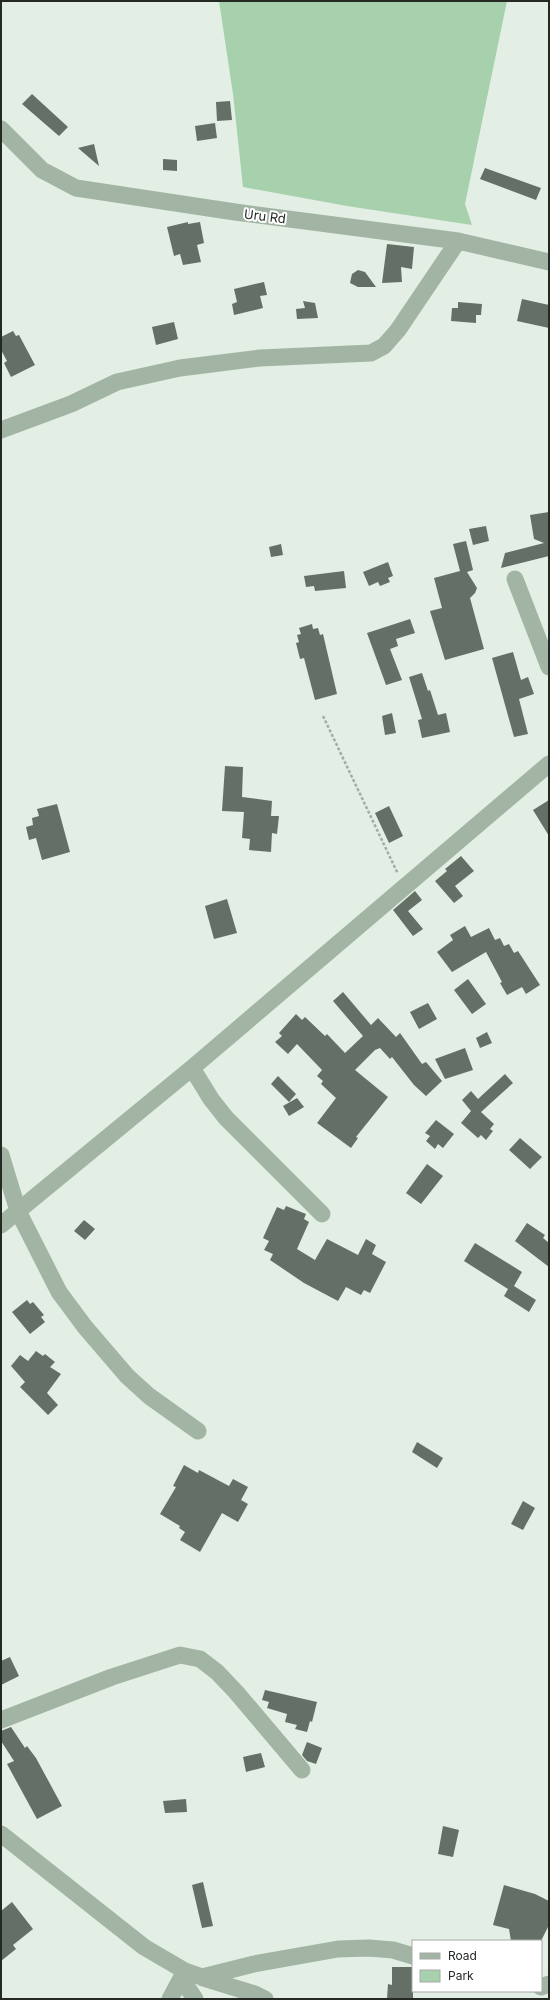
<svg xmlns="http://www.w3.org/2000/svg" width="550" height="2000" font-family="Inter,sans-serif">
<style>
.green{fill:#a6d1ac}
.building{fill:#646f65}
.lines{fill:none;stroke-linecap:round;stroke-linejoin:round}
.path{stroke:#a4ada4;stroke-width:2.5;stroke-dasharray:3 2;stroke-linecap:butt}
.minor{stroke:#a2b5a4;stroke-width:17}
.labels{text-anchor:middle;stroke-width:4;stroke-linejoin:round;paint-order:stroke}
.street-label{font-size:13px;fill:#242924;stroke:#fff}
</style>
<rect width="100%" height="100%" fill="#e3efe4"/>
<path class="green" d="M219 1H507L465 204 472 225 347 206 243 187 233 94Z"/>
<path class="building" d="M32 94 68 127 59 136 22 104Z
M230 101 232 120 217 121 216 102Z
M215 123 217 138 197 141 195 126Z
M94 144 99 166 78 148Z
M163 159 177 160V171L163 170Z
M485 168 541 188 536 200 480 179Z
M188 222V224L200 222 204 243 197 245 201 262 183 265 180 254 174 256 167 227Z
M387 244 414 247 412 269 401 267 402 282 382 283Z
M358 270 365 272 376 287H358L350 283 352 274Z
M264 282 267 295 260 296 263 308 234 315 232 304 237 302 234 289Z
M522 299 549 305V328L517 321Z
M303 301 315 303 318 318 297 319 296 309 305 308Z
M458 302 482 304 481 315H476V323L451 321 452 308H458Z
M174 322 178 339 156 345 152 327Z
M13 331 16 336 19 335 35 365 11 377 4 363 7 361 1 350V337Z
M549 512V556L501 568 505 553 544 543 534 539 530 515Z
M486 526 489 541 473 545 469 529Z
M466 541 473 570 467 572 477 588 475 593 470 598 484 649 445 660 430 611 442 608 434 578 460 571 453 544Z
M281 544 283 555 271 557 269 547Z
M388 562 393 576 388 578 390 582 380 586 378 582 369 586 363 572Z
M344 571 346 588 315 591 314 586 306 587 304 576Z
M410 619 415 633 396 639 398 646 390 649 402 680 386 685 367 633Z
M312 624 313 629 318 628 320 635 323 634 337 694 315 700 304 658 300 659 296 643 299 642 297 635 301 634 299 628Z
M513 652 521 680 528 677 534 694 519 699 528 734 514 737 492 658Z
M422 673 428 691 430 690 438 715 446 713 450 732 422 738 418 720 422 719 409 677Z
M392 713 396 733 385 735 382 716Z
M225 766 243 767 242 797 272 801 271 816H279L277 834 272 833 271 852 249 850 250 839 242 838 244 812 222 811Z
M549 800V836L533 810Z
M57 804 70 852 42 860 36 838 29 840 26 827 33 825 32 818 39 816 37 809Z
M389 806 403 836 389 843 375 813Z
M461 856 474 871 455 886 463 896 454 903 435 881 447 871 445 869Z
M415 891 422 900 408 911 423 929 413 936 393 910Z
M227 899 237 933 214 939 205 906Z
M465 926 471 937 489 928 495 940 500 938 504 946 509 944 514 953 518 951 540 985 526 994 522 987 507 995 500 983 502 982 486 952 452 972 437 952 453 940 450 935Z
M468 979 486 1004 472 1014 454 990Z
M343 992 371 1025 378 1018 396 1037 400 1033 422 1064 426 1062 442 1081 426 1096 414 1085 392 1057 390 1059 380 1048 375 1050 355 1070 388 1097 356 1137 358 1138 351 1148 317 1123 336 1098 321 1084 323 1081 317 1076 322 1070 297 1044 288 1054 275 1042 282 1036 279 1033 296 1014 302 1020 305 1017 325 1036 327 1034 345 1053 363 1036 333 1001Z
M428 1003 437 1019 419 1029 410 1012Z
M487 1032 492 1043 480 1048 476 1038Z
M465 1048 473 1070 445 1079 435 1059Z
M505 1074 513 1083 481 1112 494 1124 490 1129 493 1131 486 1140 481 1135 478 1138 461 1123 471 1111 462 1100 471 1091 478 1099Z
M278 1076 296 1094 289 1102 271 1084Z
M297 1098 304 1107 289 1116 283 1106Z
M436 1120 454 1134 443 1148 438 1144 435 1149 426 1141 430 1136 425 1133Z
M520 1138 542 1157 530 1169 509 1150Z
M427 1164 443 1176 421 1204 406 1193Z
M286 1206 306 1214 304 1219 309 1222 297 1249 315 1260 327 1239 358 1255 366 1239 376 1245 372 1254 386 1262 370 1293 364 1290 361 1295 346 1287 338 1301 304 1283 270 1260 273 1254 264 1250 269 1241 263 1238 277 1207 284 1210Z
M84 1220 95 1229 85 1240 74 1231Z
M527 1223 545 1235 543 1238 549 1243V1267L515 1241Z
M475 1243 522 1272 514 1286 536 1300 529 1312 504 1296 508 1289 464 1261Z
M27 1300 30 1304 33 1302 44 1315 41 1317 45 1322 30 1334 12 1312Z
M36 1351 43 1356 45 1354 55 1362 50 1367 61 1374 47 1393 58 1405 48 1415 20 1387 25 1382 11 1366 20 1355 28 1361Z
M417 1442 443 1458 437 1468 412 1452Z
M184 1465 198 1473 199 1470 229 1486 233 1479 248 1487 241 1500 248 1504 238 1522 222 1513 200 1552 180 1540 185 1532 179 1528 180 1526 160 1514 176 1487 173 1486Z
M523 1501 535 1508 523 1530 511 1524Z
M10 1657 19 1676 1 1685V1661Z
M265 1690 317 1702 312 1722 310 1721 307 1732 295 1729 297 1725 285 1722 287 1714 267 1708 269 1702 262 1700Z
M11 1727 25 1748 27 1746 36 1758 62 1806 37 1819 7 1764 14 1761 1 1741V1731Z
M307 1742 322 1748 316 1764 307 1761 302 1755Z
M261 1753 265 1767 246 1772 243 1757Z
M186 1799 187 1812 165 1813 163 1801Z
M443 1826 459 1830 453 1857 438 1854Z
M203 1882 213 1926 202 1928 192 1885Z
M504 1885 535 1894 549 1901V1925L541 1941H511L509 1929 493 1925Z
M12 1902 33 1929 13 1945 16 1949 1 1961V1911Z
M392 1967H413V1999H387L388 1984 392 1985Z"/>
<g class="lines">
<path class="path" d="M323 716 398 874"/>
<path class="minor" d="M1 129 42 170 76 188 235 212 458 241 549 262
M1 430 71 404 117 382 180 368 260 358 371 353 384 346 398 330 458 241
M515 579 549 667
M192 1068 211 1099 226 1118 322 1214
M1 1155 18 1211 59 1292 85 1327 127 1376 149 1396 198 1431
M1 1225 192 1068 549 764
M1 1720 112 1677 180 1655 200 1659 217 1672 236 1692 302 1770
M1 1834 144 1947 185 1971 202 1977 254 1964 338 1949 369 1948 393 1950 413 1956
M181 1978 195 1999
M203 1978 255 1994 265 1999
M541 1987 549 1984
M170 1999 185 1971"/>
</g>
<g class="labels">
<g class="street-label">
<text transform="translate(265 216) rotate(7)" y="5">Uru Rd</text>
</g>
</g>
<rect width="550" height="2000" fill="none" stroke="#242924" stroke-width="4"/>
<rect x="412" y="1940" width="130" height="52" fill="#ffffff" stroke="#a7a9a7"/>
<rect x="420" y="1953" width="20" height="6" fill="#a2b5a4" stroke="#a7a9a7"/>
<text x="448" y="1960" font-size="12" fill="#242924">Road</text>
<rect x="420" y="1970" width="20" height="12" fill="#a6d1ac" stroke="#a7a9a7"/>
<text x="448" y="1980" font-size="12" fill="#242924">Park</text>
</svg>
